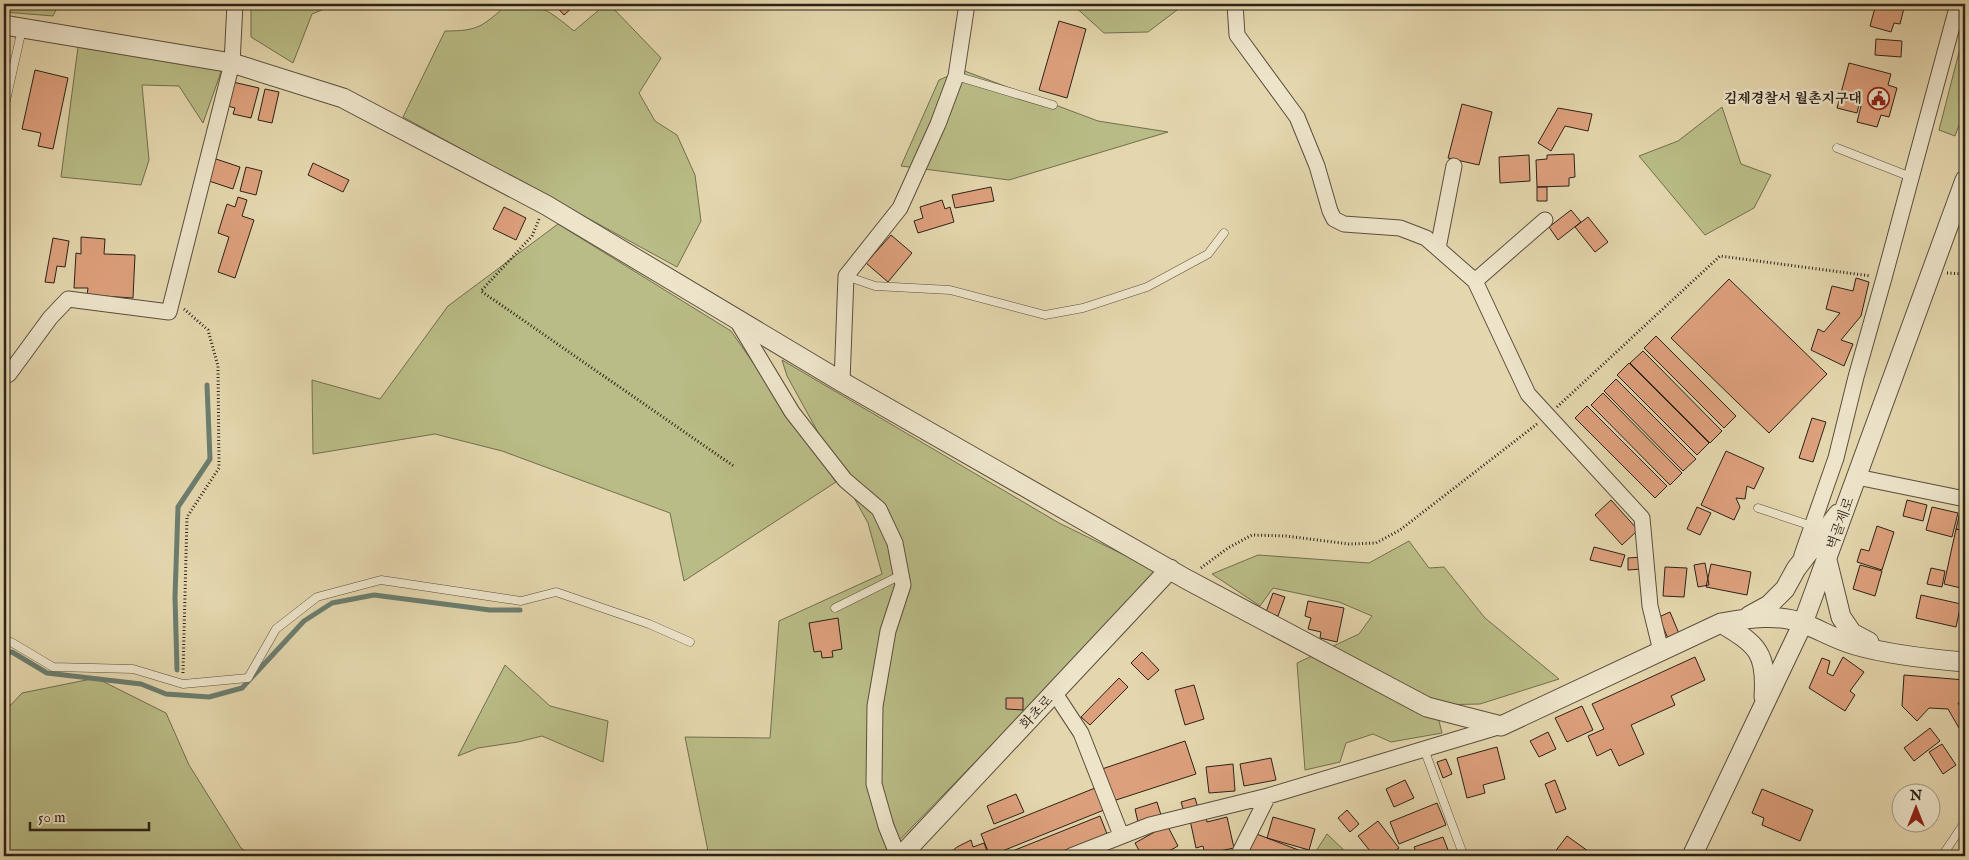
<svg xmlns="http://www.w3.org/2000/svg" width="1969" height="860" font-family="'IM FELL English','Noto Serif KR',serif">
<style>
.green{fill:#b9bc86;stroke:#726f4f}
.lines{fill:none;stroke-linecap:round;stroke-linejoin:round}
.stream{stroke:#6b7d6f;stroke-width:5}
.building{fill:#dda07c;stroke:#2c2218}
.service-casing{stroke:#5a4f3d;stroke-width:9}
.minor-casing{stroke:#5a4f3d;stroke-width:17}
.tertiary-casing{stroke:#5a4f3d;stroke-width:21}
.path{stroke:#2c2218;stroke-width:3;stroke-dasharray:1 2.5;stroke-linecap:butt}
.service{stroke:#ede4ca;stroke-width:8}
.minor{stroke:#ede4ca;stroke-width:15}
.tertiary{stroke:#ede4ca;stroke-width:19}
.labels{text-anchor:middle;stroke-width:4.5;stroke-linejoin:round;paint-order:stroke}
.poi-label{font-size:14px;font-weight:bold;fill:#2c2218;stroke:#ede4ca;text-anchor:end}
.street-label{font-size:14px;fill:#2c2218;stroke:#ede4ca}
</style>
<rect width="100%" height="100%" fill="#e4d6ad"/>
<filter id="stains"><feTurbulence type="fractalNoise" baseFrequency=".004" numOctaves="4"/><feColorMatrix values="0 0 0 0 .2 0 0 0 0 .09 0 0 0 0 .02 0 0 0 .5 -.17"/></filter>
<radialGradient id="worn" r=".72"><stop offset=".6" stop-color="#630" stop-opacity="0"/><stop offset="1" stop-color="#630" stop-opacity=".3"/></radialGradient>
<path class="green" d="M4 4H59L53 16 4 12Z
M251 4H336L312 14 293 63 251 37Z
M508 4C542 4 548 10 574 31L606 4H609L661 58 639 93 655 121 677 135 695 175 701 221 677 267 403 117 445 31C480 31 482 26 508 4Z
M1072 4H1185L1148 32 1104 33Z
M1965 29V110L1955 136 1939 130Z
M78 47 222 69 203 123 179 86 142 85 149 160 141 185 61 177Z
M962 70 1098 121 1168 132 1009 180 901 166 939 80Z
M1722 107 1741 164 1771 175 1754 208 1705 235 1639 156 1678 141Z
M558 224 731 331 836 482 684 581 670 513 502 451 435 434 313 454 312 380 380 399 448 306Z
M782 360 1059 523 1159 572 884 856H709L685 737 770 738 779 621 882 574 868 523 787 376Z
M1409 541 1429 568 1444 567 1485 618 1559 679 1480 704 1435 705 1442 733 1391 742 1373 734 1346 743 1340 762 1305 770 1297 663 1359 634 1372 616 1339 602 1273 588 1260 606 1212 574 1258 555 1369 563Z
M505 665 550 706 608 721 603 762 542 736 518 742 478 748 458 756Z
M96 678 166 713 189 765 241 848 253 856H4V707H9L22 693Z
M1327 834 1350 856H1313Z"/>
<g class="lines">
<path class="stream" d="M4 653 12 652 47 673 141 684 166 694 209 697 242 688 304 621 332 603 374 595 490 610H520
M177 670 175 597 178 507 210 459 207 385"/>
</g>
<path class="building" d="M554 4H572L574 6 564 15Z
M1876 4H1905L1900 24 1894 23 1891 32 1870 26Z
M1923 4H1942L1941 8Z
M1059 21 1086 29 1067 98 1039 90Z
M1876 39 1902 41 1901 57 1875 55Z
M1849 63 1891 74 1888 85 1897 88 1889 117 1881 115 1877 127 1857 122 1861 106 1859 105 1857 113 1837 108Z
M35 70 68 78 53 149 38 146 41 133 22 129Z
M233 82 259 88 251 118 233 114 235 108 228 106Z
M265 89 279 92 272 123 258 120Z
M1462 104 1492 112 1479 165 1448 158Z
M1558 108 1592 114 1588 131 1565 126 1551 151 1538 143Z
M1574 154 1575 177 1569 178V186L1537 187 1536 160 1547 159V155Z
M1529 155 1530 181 1500 183 1499 157Z
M213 158 240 167 233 189 206 180Z
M313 163 349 180 343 192 308 175Z
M246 167 262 171 256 195 240 191Z
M991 187 994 201 955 208 952 195Z
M1537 187H1547V201H1537Z
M238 197 247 200 242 216 254 220 235 278 218 272 229 237 218 233 227 204 235 207Z
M942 200 945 209 950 207 954 222 918 233 914 221 923 218 920 207Z
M504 207 526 218 516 240 493 229Z
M1571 210 1581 222 1558 240 1549 227Z
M1588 217 1608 242 1595 252 1575 227Z
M891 235 912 253 888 282 866 263Z
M81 237 105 239 104 254 135 255 133 298 87 295 88 288H74L76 253 81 254Z
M53 238 69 241 65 267 57 266 54 283 45 282Z
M1856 278 1869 282 1861 316 1841 340 1853 344 1844 366 1811 350 1818 329 1824 332 1840 313 1826 309 1832 286 1853 291Z
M1729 279 1827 374 1769 433 1671 338Z
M1656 336 1736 416 1724 428 1644 348Z
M1643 351 1722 431 1710 443 1630 363Z
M1629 363 1709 443 1697 455 1617 375Z
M1616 379 1696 459 1683 471 1604 391Z
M1603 393 1682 473 1670 485 1591 405Z
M1587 406 1667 486 1655 498 1575 418Z
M1812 418 1826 422 1813 462 1799 458Z
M1726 451 1764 468 1754 489 1747 486 1745 499 1736 498 1740 507 1734 520 1701 505Z
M1611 500 1638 530 1622 545 1595 515Z
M1907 500 1927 505 1923 521 1903 516Z
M1697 507 1711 513 1700 535 1687 529Z
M1932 507 1958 513 1952 537 1926 530Z
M1960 512 1965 513V531L1956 529Z
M1877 526 1894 532 1882 570 1857 562 1861 549 1869 551Z
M1956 529 1965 531V589L1944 584Z
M1594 547 1625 555 1621 567 1590 560Z
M1642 557V569L1628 570V558Z
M1705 563 1709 585 1698 587 1694 565Z
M1711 564 1751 572 1747 595 1706 587Z
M1860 565 1882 571 1875 596 1853 589Z
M1665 567 1687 568 1684 597 1663 596Z
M1931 568 1945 571 1942 587 1927 584Z
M1273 593 1285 597 1278 616 1266 612Z
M1921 595 1961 604 1956 627 1916 618Z
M1308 601 1344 608 1337 642 1320 638 1321 632 1308 629 1311 618 1305 616Z
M1670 612 1680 636 1669 641 1659 617Z
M838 618 842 649 832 651 833 657 822 658 821 651 814 652 809 623Z
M1142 652 1159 670 1148 680 1131 663Z
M1695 657 1705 680 1671 696 1675 705 1631 725 1644 754 1619 766 1611 749 1597 756 1588 736 1604 729 1592 704Z
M1843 657 1864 672 1850 691 1855 695 1845 711 1809 688 1822 658 1830 661 1827 673 1833 676Z
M1904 675 1965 680V703H1958L1965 716V724L1959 728 1948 709 1929 708 1917 721 1902 706Z
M1119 678 1128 687 1090 725 1081 717Z
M1194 685 1204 719 1185 725 1175 690Z
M1006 698H1023V710L1006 709Z
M1582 706 1593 730 1567 742 1555 718Z
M1930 728 1940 741 1914 761 1904 748Z
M1548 732 1556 749 1539 757 1530 741Z
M1185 741 1196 774 1113 801 1102 769Z
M1942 744 1956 765 1943 774 1929 752Z
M1497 747 1505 779 1483 785 1485 793 1467 798 1457 758Z
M1271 758 1276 780 1244 786 1240 764Z
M1446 759 1452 774 1443 778 1437 762Z
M1233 764 1235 791 1209 793 1206 767Z
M1405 780 1414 798 1394 807 1386 789Z
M1555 780 1566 809 1556 813 1545 784Z
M1095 788 1104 810 990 856 981 834Z
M1762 789 1813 810 1800 841 1762 825 1764 818 1752 813Z
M1016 794 1024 812 994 824 987 806Z
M1195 798 1198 808 1184 812 1181 802Z
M1157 802 1161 815 1138 822 1135 809Z
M1437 803 1446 825 1399 844 1390 822Z
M1347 810 1359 824 1350 832 1338 818Z
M1100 816 1107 834 1052 856H1000Z
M1206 817 1207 822 1227 817 1234 848 1205 854 1203 846 1196 848 1190 820Z
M1273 817 1315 829 1309 850 1267 838Z
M1378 821 1399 848 1388 856H1374L1358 836Z
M1167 825 1178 846 1160 856H1142L1135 843Z
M1254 833 1301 851 1299 856H1246Z
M1567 836 1595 856H1558L1554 853Z
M1443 837 1448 850 1431 856H1418L1414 847Z
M971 840 973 847 984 843 989 856H946L957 847Z"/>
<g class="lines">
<defs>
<path id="service" d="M956 76 1053 105
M4 109 22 29
M1837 148 1911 177
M846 276 875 286 950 290 1045 315 1083 308 1147 287 1208 254 1224 233
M1758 508 1812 526
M835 608 901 575
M4 643 11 642 53 667 133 669 183 684 248 678 276 629 317 597 381 580 521 601 556 592 649 624 690 642
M1424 749 1463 854
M1942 856 1965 822"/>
<path id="minor" d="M1235 4 1237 35 1297 117 1317 166 1330 211 1334 219 1344 224 1400 228 1426 238 1475 281 1528 394 1642 518 1650 606 1661 651
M1438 248 1454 166
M1475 281 1545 220
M736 319 792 412 845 480 879 509 895 543 903 585 888 631 875 706 874 784 886 826 898 856
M4 377 9 374 50 318 68 299 169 312 232 63 235 4
M842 382 846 276 900 208 938 124 956 76 967 4
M1857 477 1965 499
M1802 555 1836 458 1856 377 1884 278 1958 4
M1054 692 1081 733 1121 835
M1071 856 1150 825 1268 796 1501 726
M1238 856 1268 796"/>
<path id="tertiary" d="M4 25 232 63 343 98 546 205 842 382 1186 579 1427 707 1501 726 1721 623C1748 618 1779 613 1805 624 1822 631 1837 640 1855 645 1890 655 1928 659 1965 662
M1827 560 1841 617 1852 633 1869 642
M1749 616 1769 605 1785 589 1796 569 1838 514
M1721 623C1758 645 1767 653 1764 697
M901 856 1170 569
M1692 856 1803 623 1965 180"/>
</defs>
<use href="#service" class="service-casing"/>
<use href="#minor" class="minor-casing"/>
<use href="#tertiary" class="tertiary-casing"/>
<path class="path" d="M539 219 532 236 481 291 735 467
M1947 273 1965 274
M1557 407 1720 256 1871 276
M1201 568 1228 548 1252 535 1286 536 1349 544 1376 543 1400 530 1537 424
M183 673 187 517 219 468 218 366 208 330 184 309"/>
<use href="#service" class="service"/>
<use href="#minor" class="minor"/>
<use href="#tertiary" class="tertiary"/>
</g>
<defs>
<symbol id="civic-ring" viewBox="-11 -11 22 22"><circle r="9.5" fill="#ede4ca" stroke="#8f2418" stroke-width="1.5"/><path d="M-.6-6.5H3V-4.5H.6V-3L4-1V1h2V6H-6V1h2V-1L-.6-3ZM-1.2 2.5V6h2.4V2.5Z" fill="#8f2418"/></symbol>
</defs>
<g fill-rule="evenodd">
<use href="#civic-ring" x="1866" y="86" width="25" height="25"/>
</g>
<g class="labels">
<g class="poi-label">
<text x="1862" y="103">김제경찰서 월촌지구대</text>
</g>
<g class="street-label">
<text transform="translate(1840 523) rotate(-70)" y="5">벽골제로</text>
<text transform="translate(1036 712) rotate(-47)" y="5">화초로</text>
</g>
</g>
<rect width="1969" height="860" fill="none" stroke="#e4d6ad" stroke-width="20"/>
<rect x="5" y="5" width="1959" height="850" fill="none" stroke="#2c2218" stroke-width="2.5"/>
<rect x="10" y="10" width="1949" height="840" fill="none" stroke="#2c2218"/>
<g transform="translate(1916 808)"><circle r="24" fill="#ede4ca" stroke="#a09683"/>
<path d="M0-4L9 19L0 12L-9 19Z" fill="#8f2418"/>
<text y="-8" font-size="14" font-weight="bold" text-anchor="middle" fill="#2c2218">N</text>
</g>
<path d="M30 822v8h119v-8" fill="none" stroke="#2c2218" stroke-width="2.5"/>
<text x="38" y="822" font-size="15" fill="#2c2218" stroke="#ede4ca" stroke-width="4" paint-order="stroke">50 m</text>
<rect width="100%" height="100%" filter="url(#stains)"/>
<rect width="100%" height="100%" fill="url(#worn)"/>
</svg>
